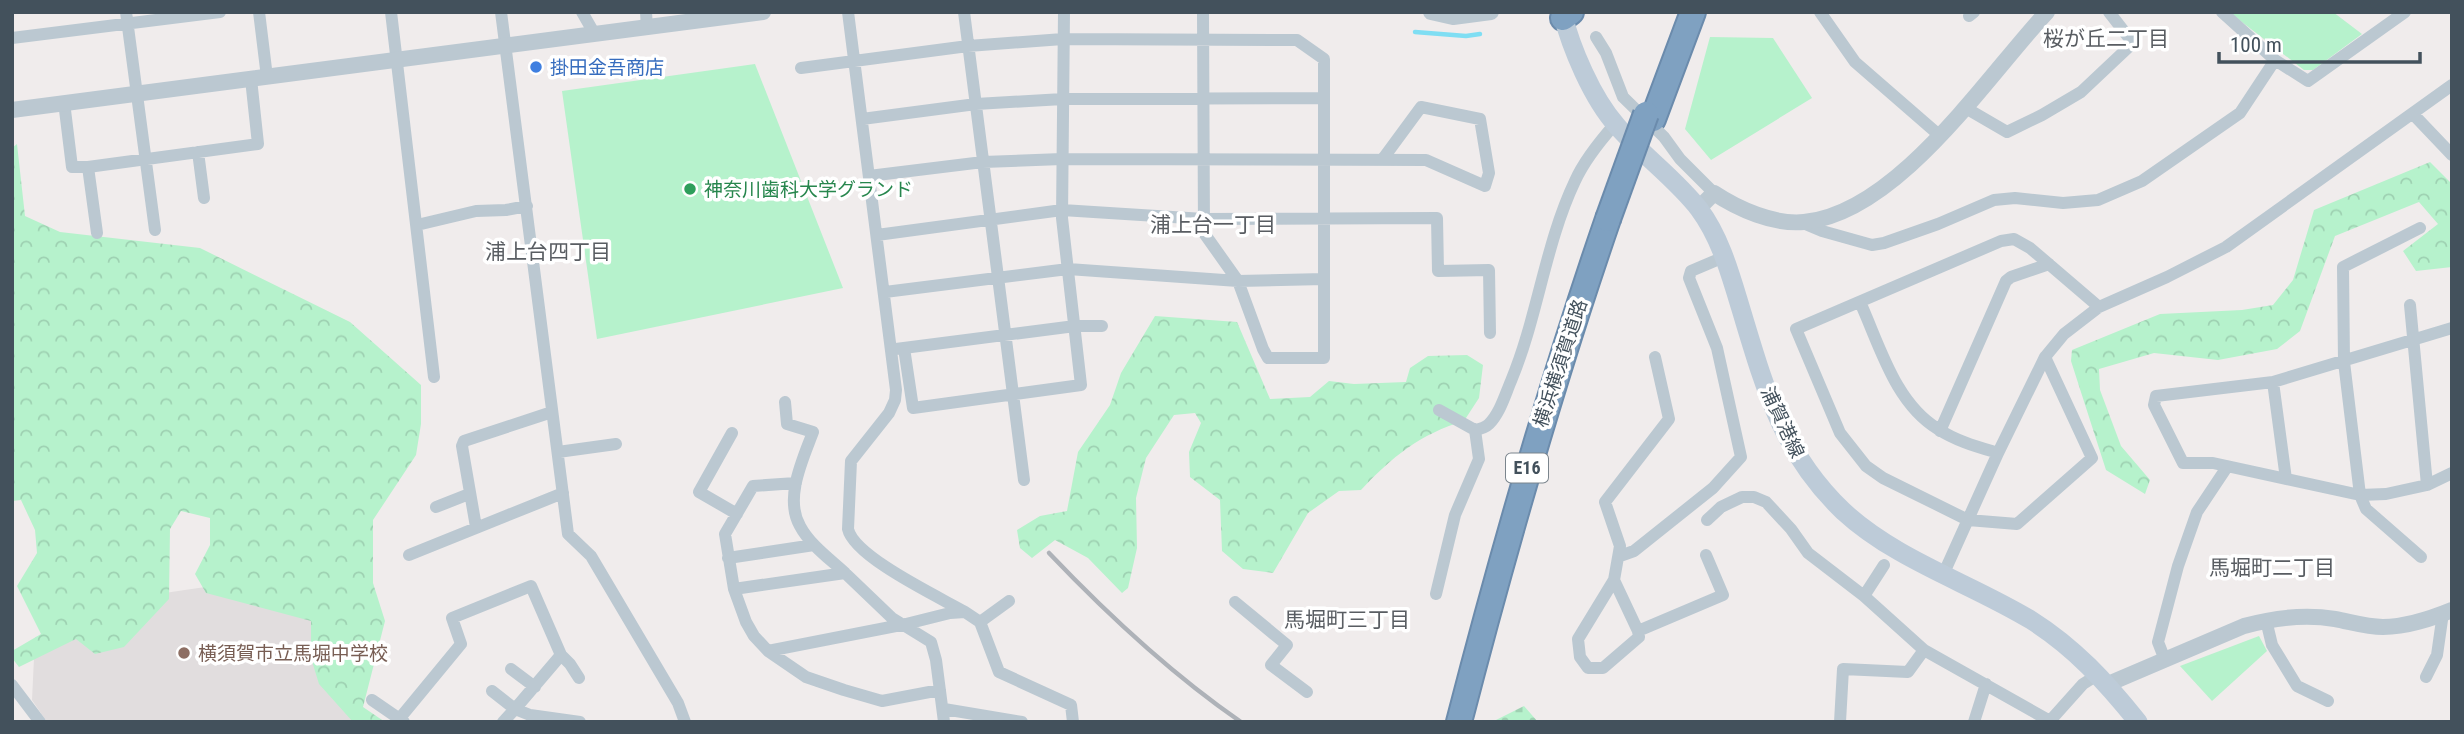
<svg xmlns="http://www.w3.org/2000/svg" width="2464" height="734" font-family="'Roboto Condensed','Noto Sans JP',sans-serif">
<style>
.education{fill:#e1ddde}
.green{fill:#b6f2cc}
.forest{fill:url(#forest-crowns)}
.cemetery{fill:url(#cemetery-stones)}
.lines{fill:none;stroke-linecap:round;stroke-linejoin:round}
.stream{stroke:#7fdef3;stroke-width:4.5}
.motorway-casing{stroke:#6b8bac;stroke-width:28}
.minor{stroke:#bbc8d1;stroke-width:12}
.tertiary{stroke:#bbc8d1;stroke-width:16}
.secondary{stroke:#bdcbd8;stroke-width:19}
.motorway{stroke:#7fa1c1;stroke-width:24}
.rail{stroke:#aeb2b8;stroke-width:4.5}
.motorway-bridge-casing{stroke:#6b8bac;stroke-width:28;stroke-linecap:butt}
.motorway-bridge{stroke:#7fa1c1;stroke-width:24}
.shop-dot{fill:#3f7fe0;stroke:#fff;stroke-width:2.5}
.leisure-dot{fill:#2e9e5b;stroke:#fff;stroke-width:2.5}
.education-dot{fill:#8d6e63;stroke:#fff;stroke-width:2.5}
.labels{text-anchor:middle;stroke-width:7;stroke-linejoin:round;paint-order:stroke}
.shield{fill:#fff;stroke:#7b858d;stroke-width:2}
.shield-label{font-size:18px;font-weight:bold;fill:#43515c}
.shop-label{font-size:19px;fill:#366cbe;stroke:#fff;text-anchor:start}
.leisure-label{font-size:19px;fill:#27864d;stroke:#fff;text-anchor:start}
.street-label{font-size:19px;fill:#43515c;stroke:#fff}
.education-label{font-size:19px;fill:#785e54;stroke:#fff;text-anchor:start}
.neighbourhood-label{font-size:21px;fill:#595d62;stroke:#fff}
</style>
<defs>
<pattern id="forest-crowns" width="20" height="18" patternUnits="userSpaceOnUse" patternTransform="scale(1.75)"><rect width="20" height="18" fill="#b6f2cc"/><path d="M2 6a3 3 0 1 1 6 0M12 15a3 3 0 1 1 6 0" fill="none" stroke="#9ed1b2"/></pattern>
<pattern id="cemetery-stones" width="16" height="16" patternUnits="userSpaceOnUse" patternTransform="scale(1.75)"><rect width="16" height="16" fill="#b6f2cc"/><path d="M2 7V4a2 2 0 0 1 4 0v3zM10 15v-3a2 2 0 0 1 4 0v3z" fill="#9ed1b2"/></pattern>
</defs>
<rect width="100%" height="100%" fill="#f0ecec"/>
<path class="education" d="M301 573 365 722H47L32 700 35 637 118 625 151 595Z"/>
<path class="green" d="M2229 12H2333L2362 34 2313 70H2304Z
M1710 37 1773 38 1812 98 1711 160 1685 129Z
M755 64 843 288 597 339 562 91Z
M2259 636 2267 651 2212 701 2180 666Z"/>
<path class="forest" d="M17 144 25 216 60 232 200 248 350 322 421 385V424L416 455 373 520V583L385 621 363 707 385 722H353L319 684 311 658V621L206 593 195 574 210 545V518L181 511 170 529 169 599 124 647 95 654 76 639 19 667 12 658V651L41 634 17 586 37 553 35 530 21 500 12 501V148Z
M2430 162 2452 184V267L2416 271 2403 251 2438 224 2419 202 2335 236 2300 331 2277 349 2218 360 2154 353 2099 369 2100 390 2121 446 2150 480 2145 494 2106 470 2071 361 2072 350 2160 314 2242 310 2273 305 2293 280 2314 210Z
M1155 316 1237 322 1270 399 1310 397 1329 381 1354 384 1406 382 1410 368 1428 356 1467 355 1483 365 1479 398 1464 421C1420 434 1392 457 1361 490L1339 491 1308 513 1273 573 1243 569 1222 551 1220 500 1190 477 1189 452 1201 423 1195 413 1174 415 1146 458 1136 498 1137 548 1128 588 1122 593 1088 558 1055 540 1032 558 1020 548 1017 530 1040 516 1067 511 1078 452 1110 405 1121 373Z"/>
<path class="cemetery" d="M1524 706 1538 722H1492Z"/>
<g class="lines">
<path class="stream" d="M1415 32 1466 36 1480 34"/>
<defs>
<path id="motorway" d="M1563 18 1571 12
M1653 119 1693 12
M1459 722C1503 552 1551 384 1608 219"/>
</defs>
<use href="#motorway" class="motorway-casing"/>
<path class="minor" d="M126 12 155 230
M259 12 267 77
M391 12 434 377
M501 12 568 534 591 556 678 703 685 722
M582 12 594 33
M646 12 647 28
M848 12 896 390 895 400 889 413 851 461 848 529C854 557 939 597 965 612
M964 12 1024 480
M1203 12 1204 233 1238 281 1263 349 1268 358H1324V279
M1820 12 1855 62 1939 135
M2222 12 2275 60 2308 81 2405 12
M1969 16 1974 12
M1596 37 1606 53 1623 97 1664 137 1680 159 1714 193
M12 38 220 12
M801 68 968 46 1063 39 1297 40 1324 59V279L1238 281 1068 269 885 292
M64 102 72 167H88L258 144 251 79
M1964 107 2007 132 2042 115 2081 92 2133 43 2109 12
M2413 114 2452 155
M862 119 976 104 1063 99 1324 98
M198 152 204 198
M88 167 97 233
M869 176 983 162 1062 159 1426 160 1485 186 1489 173 1480 119 1421 107 1382 160
M1803 223 1822 231 1872 245 1884 243 1938 224 1994 200 2015 198 2063 203 2098 200 2142 181 2240 113 2275 60
M417 225 476 211 506 210 527 206
M2420 228 2343 267 2344 362 2360 495 2366 509 2421 557
M877 235 1062 210 1204 219 1437 218 1438 271 1489 270 1490 333
M1860 302C1880 346 1895 403 1938 429 1956 441 1978 447 1998 453
M2410 305 2427 485
M2452 328 2273 382 2156 396 2154 405 2183 463H2213L2360 495 2386 494 2427 485 2452 473
M904 348 913 408 1081 385 1062 218 1064 12
M896 349 1075 326H1102
M1655 357 1669 419 1605 502 1620 546 1614 580 1638 631 1723 595 1706 555
M2045 357 2092 458 2017 524 1968 520 1883 478 1866 466 1840 433 1796 329 2001 241 2014 239 2030 248 2099 307
M2273 382 2286 479
M785 402 787 424 813 432C803 459 784 498 800 526 810 545 830 559 845 573
M1439 410 1475 430C1480 429 1485 428 1489 424 1500 413 1505 395 1511 381 1538 316 1545 244 1575 181 1584 161 1600 141 1615 124
M1940 431 2006 281 2011 277 2049 264
M732 433 699 492 737 514
M558 452 616 444
M796 483 753 486 725 534 734 589 746 622 754 636 768 651 806 677 844 690 882 701 940 690
M436 507 469 494
M1707 520 1721 507 1742 497H1754L1766 502 1791 529 1808 553 1864 596 1924 650 2050 721
M476 527 462 446 464 441 552 412
M409 555 563 493
M1620 556 1634 551 1713 488 1741 457 1717 348 1689 278 1691 271 1724 257
M728 558 814 545
M1943 575 1998 453 2045 357 2064 334 2099 307 2167 277 2226 247 2452 85
M1614 580 1578 639 1580 657 1588 668H1603L1639 637 1638 631
M734 589 845 573 892 618 931 642 936 660 944 722
M1436 594 1455 515 1479 459 1475 430
M1864 596 1884 565
M1235 602 1287 645 1271 665 1307 692
M2266 620 2272 645 2297 686 2328 701
M980 622 1009 601
M768 651 906 624 950 613 965 612 980 622 999 672 1071 705 1073 722
M561 655 570 664 579 678
M2165 660 2158 642 2178 566 2197 512 2227 467
M511 669 535 687
M2426 677 2437 655 2443 613
M12 685 40 722
M372 700 404 722
M944 709 1022 722
M400 718 461 644 452 618 531 586 561 655 515 709 492 691
M503 722 515 709 530 715 580 722
M1840 722 1843 669 1908 672 1924 650
M1974 722 1986 684
M2049 722 2083 684 2099 674"/>
<path class="tertiary" d="M1431 12 1453 17 1491 12
M12 110 763 12
M1698 209 1714 193C1738 209 1774 225 1804 222 1898 213 1987 76 2047 12
M2108 684 2244 626C2273 618 2305 614 2335 619 2351 622 2367 627 2383 627 2407 627 2430 619 2452 610"/>
<path class="secondary" d="M1562 12C1571 48 1592 98 1617 126 1641 154 1677 180 1699 209 1720 237 1730 273 1740 306 1764 385 1781 452 1843 511 1896 560 1970 583 2031 620 2074 647 2106 682 2138 722"/>
<use href="#motorway" class="motorway"/>
<path class="rail" d="M1049 553C1108 615 1170 673 1241 722"/>
<defs>
<path id="motorway-bridge" d="M1608 219 1646 114"/>
</defs>
<use href="#motorway-bridge" class="motorway-bridge-casing"/>
<use href="#motorway-bridge" class="motorway-bridge"/>
</g>
<circle class="shop-dot" cx="536" cy="67" r="7"/>
<circle class="leisure-dot" cx="690" cy="189" r="7"/>
<circle class="education-dot" cx="184" cy="653" r="7"/>
<g class="labels">
<rect class="shield" x="1506" y="453.5" width="42" height="29" rx="5"/>
<g class="shield-label">
<text x="1527" y="474">E16</text>
</g>
<g class="shop-label">
<text x="550" y="74">掛田金吾商店</text>
</g>
<g class="leisure-label">
<text x="704" y="196">神奈川歯科大学グランド</text>
</g>
<g class="street-label">
<text transform="translate(1560 363) rotate(-72)" y="7">横浜横須賀道路</text>
<text transform="translate(1783 422) rotate(65)" y="7">浦賀港線</text>
</g>
<g class="education-label">
<text x="198" y="660">横須賀市立馬堀中学校</text>
</g>
<g class="neighbourhood-label">
<text x="2106" y="46">桜が丘二丁目</text>
<text x="1213" y="232">浦上台一丁目</text>
<text x="548" y="259">浦上台四丁目</text>
<text x="2272" y="575">馬堀町二丁目</text>
<text x="1347" y="627">馬堀町三丁目</text>
</g>
</g>
<rect width="2464" height="734" fill="none" stroke="#43515c" stroke-width="28"/>
<path d="M2219 52v10h201v-10" fill="none" stroke="#43515c" stroke-width="3.5"/>
<text x="2230" y="52" font-size="21" fill="#43515c" stroke="#ffffff" stroke-width="5" paint-order="stroke">100 m</text>
</svg>
